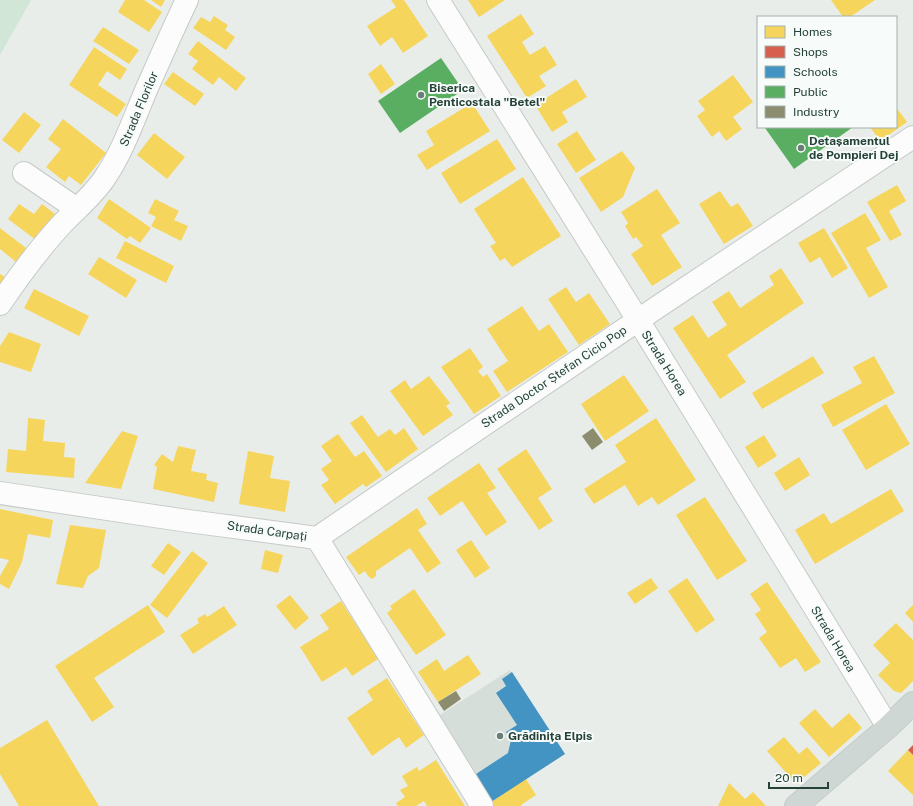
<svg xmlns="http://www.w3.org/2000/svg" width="913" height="806" font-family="'Public Sans',sans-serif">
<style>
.built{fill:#d6deda}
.green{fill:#d1e6d6}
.homes{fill:#f6d55c}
.shops{fill:#d6604d}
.schools{fill:#4393c3}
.public{fill:#5aae61}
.industry{fill:#8c8c6e}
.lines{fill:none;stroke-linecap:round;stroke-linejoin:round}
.minor-casing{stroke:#c5cac7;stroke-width:24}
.major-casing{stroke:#c3ccc8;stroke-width:24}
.minor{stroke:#fcfcfc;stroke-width:22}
.major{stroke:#cfd7d4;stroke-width:22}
.poi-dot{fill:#697e76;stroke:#f7fbf9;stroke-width:1.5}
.labels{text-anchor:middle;stroke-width:4;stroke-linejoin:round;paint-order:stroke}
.poi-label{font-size:12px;font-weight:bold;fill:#244238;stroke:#f7fbf9;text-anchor:start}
.street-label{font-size:12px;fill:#244238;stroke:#f7fbf9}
</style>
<rect width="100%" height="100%" fill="#e8edea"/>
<path class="built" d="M510 670 565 754 491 802 435 718Z"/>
<path class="green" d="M0 0H31L0 55Z"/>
<path class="homes" d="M125 0H144L162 12 149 32 118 12Z
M151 0H165L161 7Z
M391 0H404L428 36 403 53 392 37 380 46 367 26 396 7Z
M468 0H505L479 17Z
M831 0H875L850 17H843Z
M521 14 534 34 522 42 530 55 545 46 557 65 539 76 546 86 527 98 487 36Z
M214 16 228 25 225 30 235 37 226 50 193 28 201 17 210 22Z
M103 27 139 50 129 64 93 41Z
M198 41 246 78 236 91 219 77 213 85 192 69 198 61 188 54Z
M94 47 127 69 120 80 107 71 98 85 126 104 117 117 69 85Z
M381 64 395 84 381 94 368 74Z
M173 72 204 94 195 106 164 84Z
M733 75 753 102 733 117 742 129 726 141 719 131 712 137 697 116 705 110 698 101Z
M576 79 587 97 562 112 568 122 552 132 535 105Z
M472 103 490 131 427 170 417 155 434 145 426 131Z
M896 107 907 122 880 141 870 127H896Z
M24 112 41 125 19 153 2 140Z
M63 119 106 153 81 185 69 176 65 182 46 167 61 149 48 139Z
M577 131 596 160 576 173 557 144Z
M154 133 185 157 167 179 137 155Z
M497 139 516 169 460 204 441 173Z
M622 151 635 168 623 197 601 212 579 178Z
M523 177 561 236 512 267 505 258 500 261 490 246 496 243 474 209Z
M897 185 906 201 889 211 902 235 890 241 867 202Z
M657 189 680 223 661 235 682 267 652 286 631 254 643 246 636 237 633 239 625 226 628 223 621 212Z
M720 191 731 207 738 203 753 226 724 244 699 204Z
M109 199 151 228 140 243 130 236 127 239 97 218Z
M155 199 179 211 174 220 188 226 181 241 151 226 156 217 148 213Z
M19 204 34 214 42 204 55 214 36 240 8 219Z
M865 213 881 240 866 248 888 287 869 298 831 233Z
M0 228 26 248 16 262 0 249Z
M824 228 848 268 832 278 820 257 810 263 798 243Z
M125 241 174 266 166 283 116 258Z
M99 257 137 280 126 298 88 274Z
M781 268 804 303 727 355 746 382 720 399 673 328 693 315 708 338 727 325 712 302 729 291 740 308 774 285 769 276Z
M0 274 7 278 0 288Z
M566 287 576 302 589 293 610 324 579 345 548 299Z
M34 289 89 316 79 336 24 308Z
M522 306 539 331 549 324 568 352 507 392 493 371 508 361 487 329Z
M9 332 41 344 31 372 0 362V346Z
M470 348 483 367 478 371 483 377 487 374 501 396 474 414 441 367Z
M813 356 824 373 762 409 752 393Z
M874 356 895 393 833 427 821 405 862 383 853 367Z
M624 375 649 411 605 441 581 404Z
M429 376 450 403 446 406 453 415 423 436 390 391 405 380 411 389Z
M886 404 910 444 866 470 842 430Z
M362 415 378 437 390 429 395 435 404 428 418 449 386 472 350 423Z
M28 418 45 420 43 441 65 443 64 457 75 458 74 478 6 472 8 449 26 451Z
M656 418 696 480 658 505 652 497 638 506 625 485 594 504 584 489 626 462 615 445Z
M122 431 138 436 121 489 85 483Z
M338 434 355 457 364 451 382 476 366 487 363 484 335 504 321 485 329 480 321 469 332 461 321 446Z
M764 435 777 456 758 468 745 447Z
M178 446 196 450 191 471 207 474 206 480 218 483 214 502 153 489 157 467 154 465 162 454 173 462Z
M526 449 552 489 538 498 553 521 539 530 497 469Z
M248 451 274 456 270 478 290 481 285 512 239 504Z
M799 457 810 475 785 491 774 473Z
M479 463 496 488 487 493 507 522 486 536 462 501 440 516 427 498Z
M891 489 904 511 815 564 795 530 824 513 831 524Z
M705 497 747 561 717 580 676 515Z
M417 508 427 524 418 530 441 563 427 573 410 548 376 571V576L372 579 368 576 365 571 359 575 346 557Z
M0 509 53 520 50 538 28 534 22 562 9 589 0 584V576L9 560 0 558Z
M70 525 106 530 99 568 88 576 83 588 56 584Z
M471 540 490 568 475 578 456 550Z
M168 543 181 552 164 575 151 566Z
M265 550 283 555 278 573 261 569Z
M192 551 208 563 167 618 150 605Z
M651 578 658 588 635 604 627 593Z
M687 578 715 620 696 633 668 591Z
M767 582 821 662 805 672 796 658 780 668 759 638 767 632 755 614 761 610 750 594Z
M414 589 446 635 416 655 387 613 392 609 390 606Z
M290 595 309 618 295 630 276 606Z
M341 601 378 659 352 676 346 667 322 682 300 647 329 629 320 615Z
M148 605 165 632 94 678 114 707 92 722 55 666Z
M913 605V622L905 613Z
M224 606 237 625 193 654 180 635 199 623 197 619 205 614 207 617Z
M896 623 913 640V681L901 693 894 691 878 675 890 663 873 645Z
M468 655 481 674 438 702 418 672 437 659 444 671Z
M387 678 424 735 406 748 399 737 372 756 347 718 373 700 367 691Z
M815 709 832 728 849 713 862 728 829 757 799 723Z
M47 720 99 806H19L0 774V748Z
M784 737 799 754 807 747 821 763 796 784 767 751Z
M908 750 913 755V795L888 771Z
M436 760 465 806H427L424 801 416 806H398L396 803 405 797 400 790 408 786 402 776 417 767 419 771Z
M526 779 536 795 521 805 522 806H493L491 802Z
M729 783 745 799 753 792 766 806H718Z"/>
<path class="shops" d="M913 745V755L908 750Z"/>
<path class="schools" d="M512 672 565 754 491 802 473 776 508 753 511 740 506 732 517 725 496 693 506 686 502 679Z"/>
<path class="public" d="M441 58 463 90 400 133 378 101Z
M766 127H853L794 169 765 128Z"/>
<path class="industry" d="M593 428 603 442 592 450 582 436Z
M456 691 461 699 444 711 438 702Z"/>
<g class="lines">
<defs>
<path id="minor" d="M438 0 638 320 888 727
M24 173 77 209
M0 304C19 276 38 250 61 225 76 209 94 195 106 176 124 149 134 118 147 88 160 59 173 29 187 0
M0 493 188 521 317 538
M317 538 656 308 913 137
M317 538 482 806"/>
<path id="major" d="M796 806 888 727 913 703"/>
</defs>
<use href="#minor" class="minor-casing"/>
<use href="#major" class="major-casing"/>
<use href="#minor" class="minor"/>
<use href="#major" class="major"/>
</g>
<g class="poi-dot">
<circle cx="421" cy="95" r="4"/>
<circle cx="801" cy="148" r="4"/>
<circle cx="500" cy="736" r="4"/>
</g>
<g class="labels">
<g class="poi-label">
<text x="429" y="92">Biserica<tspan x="429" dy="14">Penticostala "Betel"</tspan></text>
<text x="809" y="145">Detașamentul<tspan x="809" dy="14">de Pompieri Dej</tspan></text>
<text x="508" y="740">Grădinița Elpis</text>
</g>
<g class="street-label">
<text transform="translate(139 109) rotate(-67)" y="4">Strada Florilor</text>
<text transform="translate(664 363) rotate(58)" y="4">Strada Horea</text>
<text transform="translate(554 377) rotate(-34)" y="4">Strada Doctor Ștefan Cicio Pop</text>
<text transform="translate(267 531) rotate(8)" y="4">Strada Carpați</text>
<text transform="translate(833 639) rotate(59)" y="4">Strada Horea</text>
</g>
</g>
<rect x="757" y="16" width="140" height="112" fill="#f7fbf9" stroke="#a3b1ac"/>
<rect x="765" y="26" width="20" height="12" fill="#f6d55c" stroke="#a3b1ac"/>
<text x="793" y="36" font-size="12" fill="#244238">Homes</text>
<rect x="765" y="46" width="20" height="12" fill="#d6604d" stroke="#a3b1ac"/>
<text x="793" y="56" font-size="12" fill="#244238">Shops</text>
<rect x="765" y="66" width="20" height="12" fill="#4393c3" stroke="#a3b1ac"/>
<text x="793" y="76" font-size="12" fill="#244238">Schools</text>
<rect x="765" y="86" width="20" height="12" fill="#5aae61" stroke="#a3b1ac"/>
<text x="793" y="96" font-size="12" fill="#244238">Public</text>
<rect x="765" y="106" width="20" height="12" fill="#8c8c6e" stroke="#a3b1ac"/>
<text x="793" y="116" font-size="12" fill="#244238">Industry</text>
<path d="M769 782v6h59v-6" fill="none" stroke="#244238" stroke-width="2"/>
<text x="775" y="782" font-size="12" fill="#244238" stroke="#f7fbf9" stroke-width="3" paint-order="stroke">20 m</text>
</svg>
